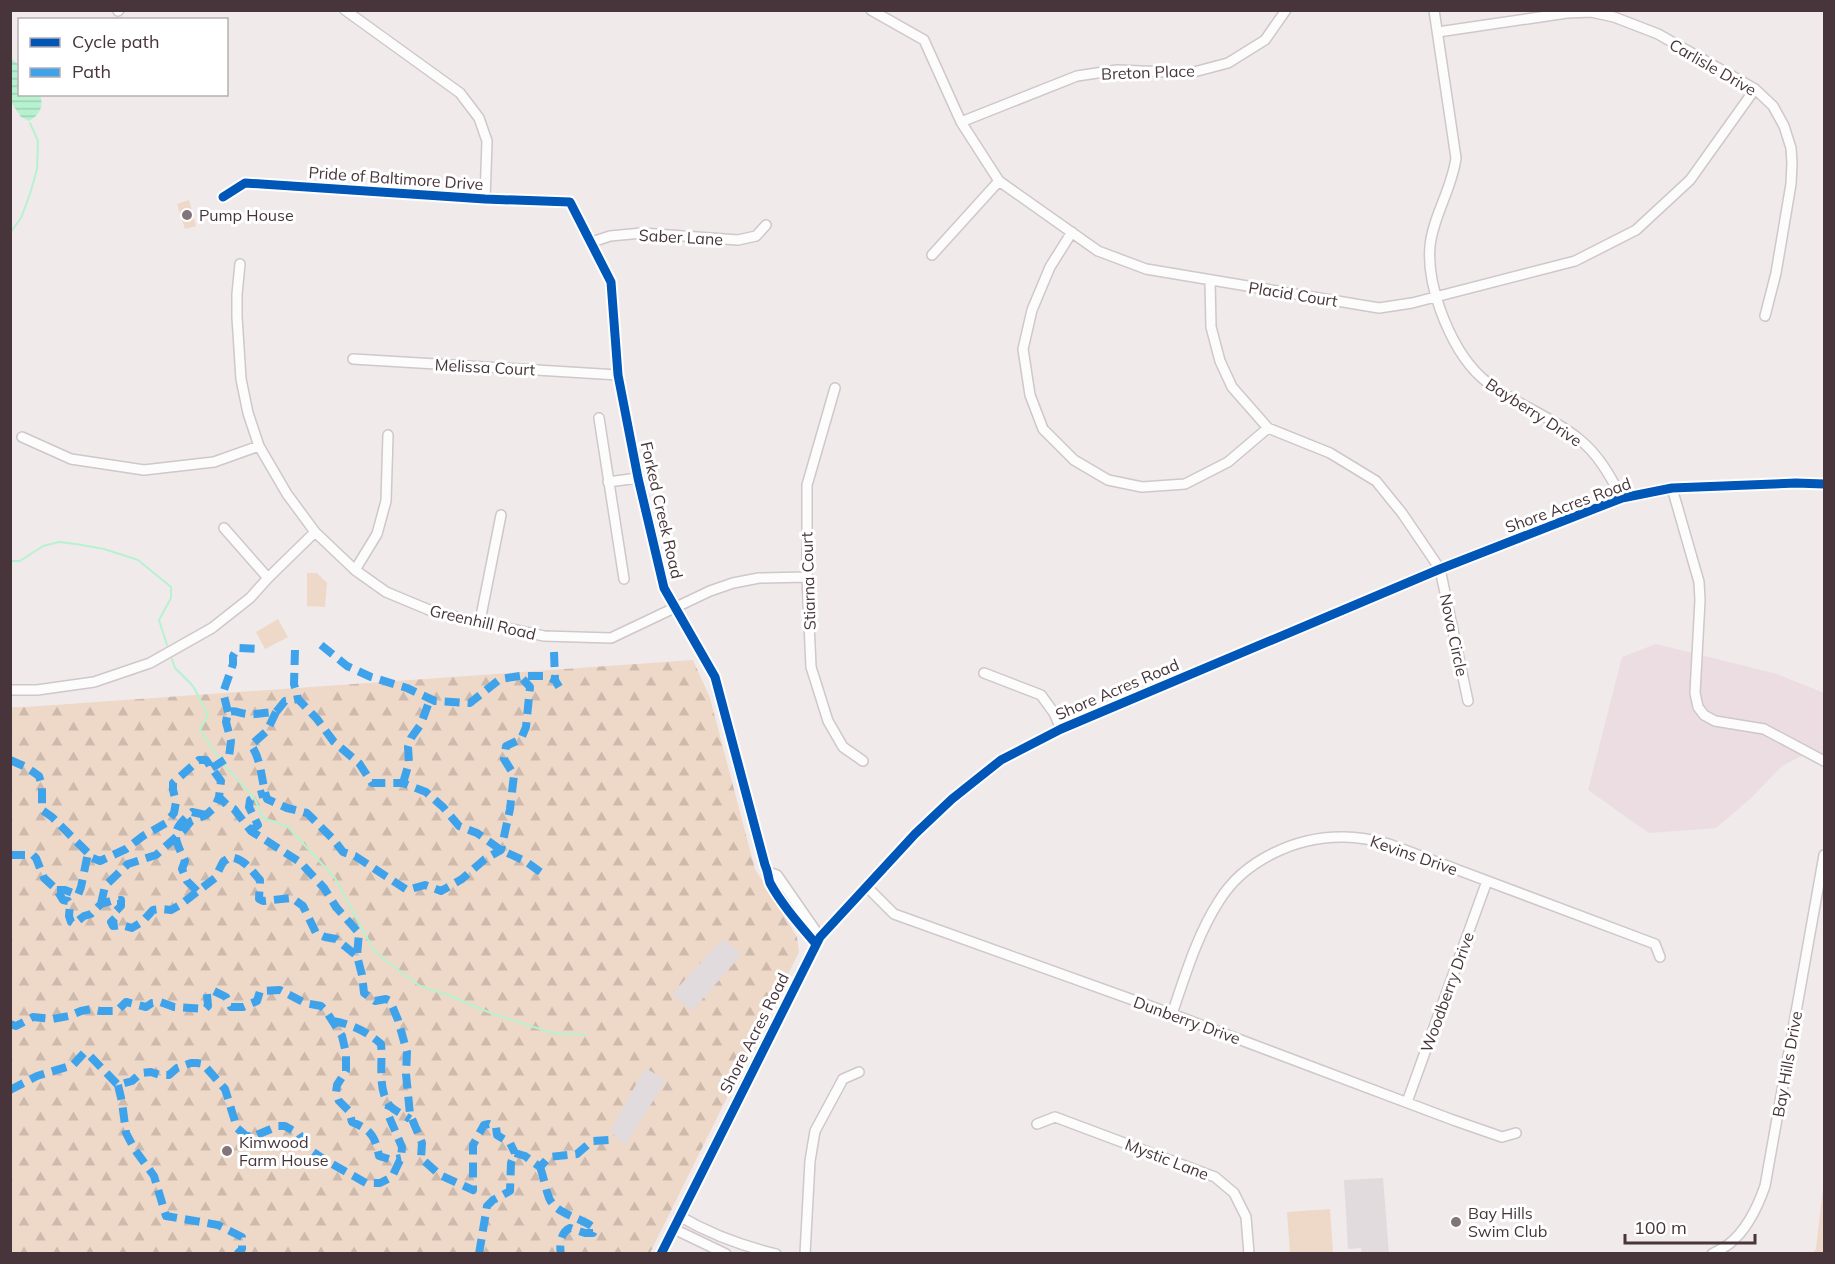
<svg xmlns="http://www.w3.org/2000/svg" width="1835" height="1264" font-family="Mulish,sans-serif">
<style>
.residential{fill:#ebdde1}
.green{fill:#eed8c8}
.forest{fill:url(#forest-firs)}
.parking{fill:#e2dbdd}
.water{fill:url(#water-rules)}
.lines{fill:none;stroke-linecap:round;stroke-linejoin:round}
.stream{stroke:#b7f2d0;stroke-width:2}
.minor-casing{stroke:#cfc7c9;stroke-width:12}
.minor{stroke:#fdfcfc;stroke-width:9}
.quiet{stroke:#3fa3ec;stroke-width:8;stroke-dasharray:15 8;stroke-linecap:butt}
.cycleway-casing{stroke:#fff;stroke-width:13}
.cycleway{stroke:#0057b8;stroke-width:9}
.poi-dot{fill:#837479;stroke:#fff;stroke-width:2}
.labels{text-anchor:middle;stroke-width:6;stroke-linejoin:round;paint-order:stroke}
.street-label{font-size:16px;fill:#48353c;stroke:#fff}
.poi-label{font-size:16px;fill:#48353c;stroke:#fff;text-anchor:start}
</style>
<defs>
<pattern id="forest-firs" width="22" height="20" patternUnits="userSpaceOnUse" patternTransform="scale(1.5)"><rect width="22" height="20" fill="#eed8c8"/><path d="M5 1l3.5 6h-7zM16 11l3.5 6h-7z" fill="#cebaad"/></pattern>
<pattern id="water-rules" width="6" height="5" patternUnits="userSpaceOnUse" patternTransform="scale(1.5)"><rect width="6" height="5" fill="#b7f2d0"/><path d="M0 2.5h6" fill="none" stroke="#9fd0b4"/></pattern>
</defs>
<rect width="100%" height="100%" fill="#f0eaeb"/>
<path class="residential" d="M1656 644 1777 674 1824 693V764L1805 754 1782 766 1750 799 1716 828 1649 833 1588 790 1622 657Z"/>
<path class="green" d="M189 200 196 226 185 229 177 204Z
M307 573H317L327 583 325 607 307 606Z
M278 619 288 637 265 649 256 632Z
M1824 1180V1253H1813L1816 1249Z
M1330 1209 1333 1253H1290L1287 1212Z"/>
<path class="forest" d="M693 660 710 698 755 869 797 937 799 952 650 1253 11 1254V707H26Z"/>
<path class="parking" d="M722 939 742 954 692 1011 672 994Z
M645 1068 666 1080 625 1146 610 1131Z
M1383 1178 1389 1253H1362L1361 1248 1348 1249 1344 1180Z"/>
<path class="water" d="M11 58 19 65 20 94 40 95C44 106 40 115 29 121L21 117 11 102Z"/>
<g class="lines">
<path class="stream" d="M10 233 21 218 30 194 37 169 38 141 30 123
M10 561H20L43 546 59 542 76 544 104 549 138 560 171 587V598L159 620 167 645
M172 659 175 668 193 686 208 715 200 730 221 761 255 799 263 818 287 826 335 878 373 949 385 960 420 986 448 995 488 1012 552 1033 585 1035"/>
<defs>
<path id="minor" d="M345 10 460 93 479 118 487 141 485 199
M871 10 924 40 961 122 999 181 1098 251 1146 269 1379 308 1412 303 1575 261 1636 230 1690 180 1755 89
M1434 10 1456 158C1452 189 1433 216 1430 246 1428 267 1433 289 1440 309 1449 334 1462 360 1482 378 1511 403 1550 415 1579 439 1599 455 1610 476 1622 498
M118 11 119 10
M1438 32 1567 13 1591 12 1614 17 1658 34 1755 89 1773 106 1784 126 1791 148 1792 163 1791 184 1776 273 1765 316
M961 122 1077 76 1117 70 1190 73 1228 63 1265 40 1286 10
M223 197 245 183 485 199 570 202 611 282 618 375 638 478 664 588 715 677 765 865C768 871 768 877 770 883 782 905 800 925 816 944
M1072 232 1050 267 1032 310 1023 349 1030 395 1043 429 1074 460 1108 480 1142 487 1185 484 1228 462 1268 428
M592 242 610 236 642 233 738 240 756 236 766 225
M932 255 999 181
M240 264 237 294V317L241 379 248 413 259 446 287 494 315 532 355 570 386 592 434 612 544 636 611 638 710 591 733 583 759 578 807 577
M1210 281 1211 327 1220 361 1232 387 1268 428 1330 453 1376 481 1402 513 1440 569 1468 701
M353 359 618 375
M835 388 807 485V577L811 667 828 721 843 747 863 761
M599 418 624 579
M22 437 71 459 144 470 214 462 259 446
M608 482 638 478
M1672 488 1699 582 1700 600 1695 693 1698 707 1704 715 1715 721 1764 729 1824 761
M224 528 268 578
M355 570 377 534 386 501 388 435
M480 621 501 515
M984 673 1041 695 1054 713 1061 729
M10 690H37L94 682 150 663 212 628 250 598 268 578 315 532
M768 872 777 875 820 937
M866 886 894 914 1172 1014 1453 1120 1502 1137 1516 1133
M1172 1014C1185 976 1197 935 1219 901 1244 860 1297 836 1344 837 1359 837 1374 840 1389 844L1655 944 1660 957
M1407 1102 1487 881
M1037 1124 1055 1117 1215 1177 1234 1193 1246 1217 1249 1254
M679 1216C710 1234 742 1246 776 1254
M674 1229 726 1254
M661 1254 820 937 915 834 952 799 1001 760 1061 729 1440 569 1622 498 1672 488 1796 483 1824 484
M805 1254 810 1161 815 1131 843 1079 859 1072
M1712 1254C1717 1251 1724 1248 1729 1244 1747 1230 1758 1206 1765 1186L1824 855"/>
</defs>
<use href="#minor" class="minor-casing"/>
<use href="#minor" class="minor"/>
<path class="quiet" d="M321 645 347 666 371 677 407 688 435 701 470 703 500 679 520 676H545L555 680 559 687
M295 650 294 684 298 699
M554 652 555 680
M228 712 224 696V690L233 664V656L238 648 262 649
M276 712 267 731 251 745C262 760 261 781 267 799L287 808 307 813 333 839 343 852 355 856 407 890 425 885 441 891 462 879 485 859 501 850 510 809 514 775 504 759 506 746 521 739 526 727 530 687 520 676
M10 760 26 767 39 776 42 786V810L52 817 88 853 90 857 100 861 126 849 143 836 166 823 174 813 176 802 173 790V783L199 760H206L221 781 219 797 227 805 234 809 251 831 300 862 324 888 336 907 359 933 357 956 362 975 364 993 375 1001 386 999 390 1001 398 1020 407 1052 406 1074 410 1114 422 1143 421 1158 440 1175 473 1190V1145L484 1125 489 1124 496 1127 497 1135 510 1143 515 1153
M212 768 229 757 231 741 226 722 228 712C235 710 239 713 247 714 256 715 267 712 276 712L285 701 298 699 317 719 334 742 359 763 372 783H403L426 792 443 807 459 826 477 833 501 850 525 861 543 874
M403 783 409 763 408 747 411 738 421 724 430 699
M251 831 258 825 249 807 250 800 258 795 265 793
M10 855H33L36 858 44 878 57 890 63 900 68 901 70 904 69 916 71 922 74 924 84 916 91 914 101 904 111 901 121 900V906L116 911V917L111 922 113 926 122 925 132 928 143 921 153 910 161 909 171 910 180 905 215 878 223 862 230 857C245 859 250 869 260 880L259 899 263 901 292 898 303 906 316 933 325 937 336 939 357 956
M57 890H65L78 895 81 887 88 853
M197 891 187 881 182 869 185 861C174 837 169 832 192 812L206 815
M101 904 105 886 128 864 156 855 183 831 191 821 206 815 215 807 219 797
M332 1021C349 1023 368 1032 381 1044 383 1063 377 1090 390 1106 395 1111 404 1115 410 1119
M10 1024 16 1026 33 1017 53 1019 69 1016 81 1011 91 1009 100 1011H117L126 1002 146 1007 152 1003 160 1002 174 1007 205 1009 208 1006 207 994 214 991 226 997 231 1007H243L257 1001 260 991 280 990 305 1003 321 1006 326 1011 342 1036 346 1053V1071L337 1085 336 1093 339 1101 349 1111 352 1122C371 1130 375 1136 379 1156L392 1160 401 1158
M118 1085 122 1102 126 1133 135 1150 154 1176 166 1216 218 1225 242 1237V1249L237 1254
M10 1090 37 1076 73 1065 84 1053 88 1054 118 1085 132 1081 141 1073 151 1072 160 1075H169L177 1068 191 1063H197L203 1064 225 1089 237 1128 245 1135 252 1137 278 1126H285L299 1134 309 1149 325 1160 366 1183H380L392 1177 401 1158 402 1147 387 1112 390 1105
M515 1153 525 1156 540 1167 549 1157 577 1154 592 1141 610 1140 615 1136
M540 1167C543 1174 547 1195 550 1200 559 1216 582 1217 595 1229L593 1233H585L570 1228C561 1232 559 1244 561 1254
M479 1254 487 1206 493 1200 510 1191 511 1163 515 1153"/>
<defs>
<path id="cycleway" d="M223 197 245 183 485 199 570 202 611 282 618 375 638 478 664 588 715 677 765 865C768 871 768 877 770 883 782 905 800 925 816 944
M661 1254 820 937 915 834 952 799 1001 760 1061 729 1440 569 1622 498 1672 488 1796 483 1824 484"/>
</defs>
<use href="#cycleway" class="cycleway-casing"/>
<use href="#cycleway" class="cycleway"/>
</g>
<g class="poi-dot">
<circle cx="187" cy="215" r="6"/>
<circle cx="227" cy="1151" r="6"/>
<circle cx="1456" cy="1222" r="6"/>
</g>
<g class="labels">
<g class="street-label">
<text transform="translate(1713 67) rotate(30)" y="6">Carlisle Drive</text>
<text transform="translate(1148 72) rotate(-2)" y="6">Breton Place</text>
<text transform="translate(396 178) rotate(4)" y="6">Pride of Baltimore Drive</text>
<text transform="translate(681 237) rotate(3)" y="6">Saber Lane</text>
<text transform="translate(1293 294) rotate(9)" y="6">Placid Court</text>
<text transform="translate(485 367) rotate(3)" y="6">Melissa Court</text>
<text transform="translate(1534 412) rotate(33)" y="6">Bayberry Drive</text>
<text transform="translate(1568 505) rotate(-20)" y="6">Shore Acres Road</text>
<text transform="translate(662 510) rotate(77)" y="6">Forked Creek Road</text>
<text transform="translate(808 581) rotate(-92)" y="6">Stiarna Court</text>
<text transform="translate(483 622) rotate(13)" y="6">Greenhill Road</text>
<text transform="translate(1454 635) rotate(78)" y="6">Nova Circle</text>
<text transform="translate(1117 689) rotate(-23)" y="6">Shore Acres Road</text>
<text transform="translate(1414 855) rotate(19)" y="6">Kevins Drive</text>
<text transform="translate(1447 992) rotate(-70)" y="6">Woodberry Drive</text>
<text transform="translate(1187 1020) rotate(20)" y="6">Dunberry Drive</text>
<text transform="translate(754 1033) rotate(-63)" y="6">Shore Acres Road</text>
<text transform="translate(1787 1064) rotate(-80)" y="6">Bay Hills Drive</text>
<text transform="translate(1167 1159) rotate(21)" y="6">Mystic Lane</text>
</g>
<g class="poi-label">
<text x="199" y="221">Pump House</text>
<text x="239" y="1148">Kimwood<tspan x="239" dy="18">Farm House</tspan></text>
<text x="1468" y="1219">Bay Hills<tspan x="1468" dy="18">Swim Club</tspan></text>
</g>
</g>
<rect width="1835" height="1264" fill="none" stroke="#48353c" stroke-width="24"/>
<rect x="18" y="18" width="210" height="78" fill="#ffffff" stroke="#b6aeb1" stroke-width="1.5"/>
<rect x="30" y="38" width="30" height="9" fill="#0057b8" stroke="#b6aeb1" stroke-width="1.5"/>
<text x="72" y="48" font-size="18" fill="#48353c">Cycle path</text>
<rect x="30" y="68" width="30" height="9" fill="#3fa3ec" stroke="#b6aeb1" stroke-width="1.5"/>
<text x="72" y="78" font-size="18" fill="#48353c">Path</text>
<path d="M1625 1234v9h130v-9" fill="none" stroke="#48353c" stroke-width="3"/>
<text x="1634" y="1234" font-size="18" fill="#48353c" stroke="#ffffff" stroke-width="4.5" paint-order="stroke">100 m</text>
</svg>
